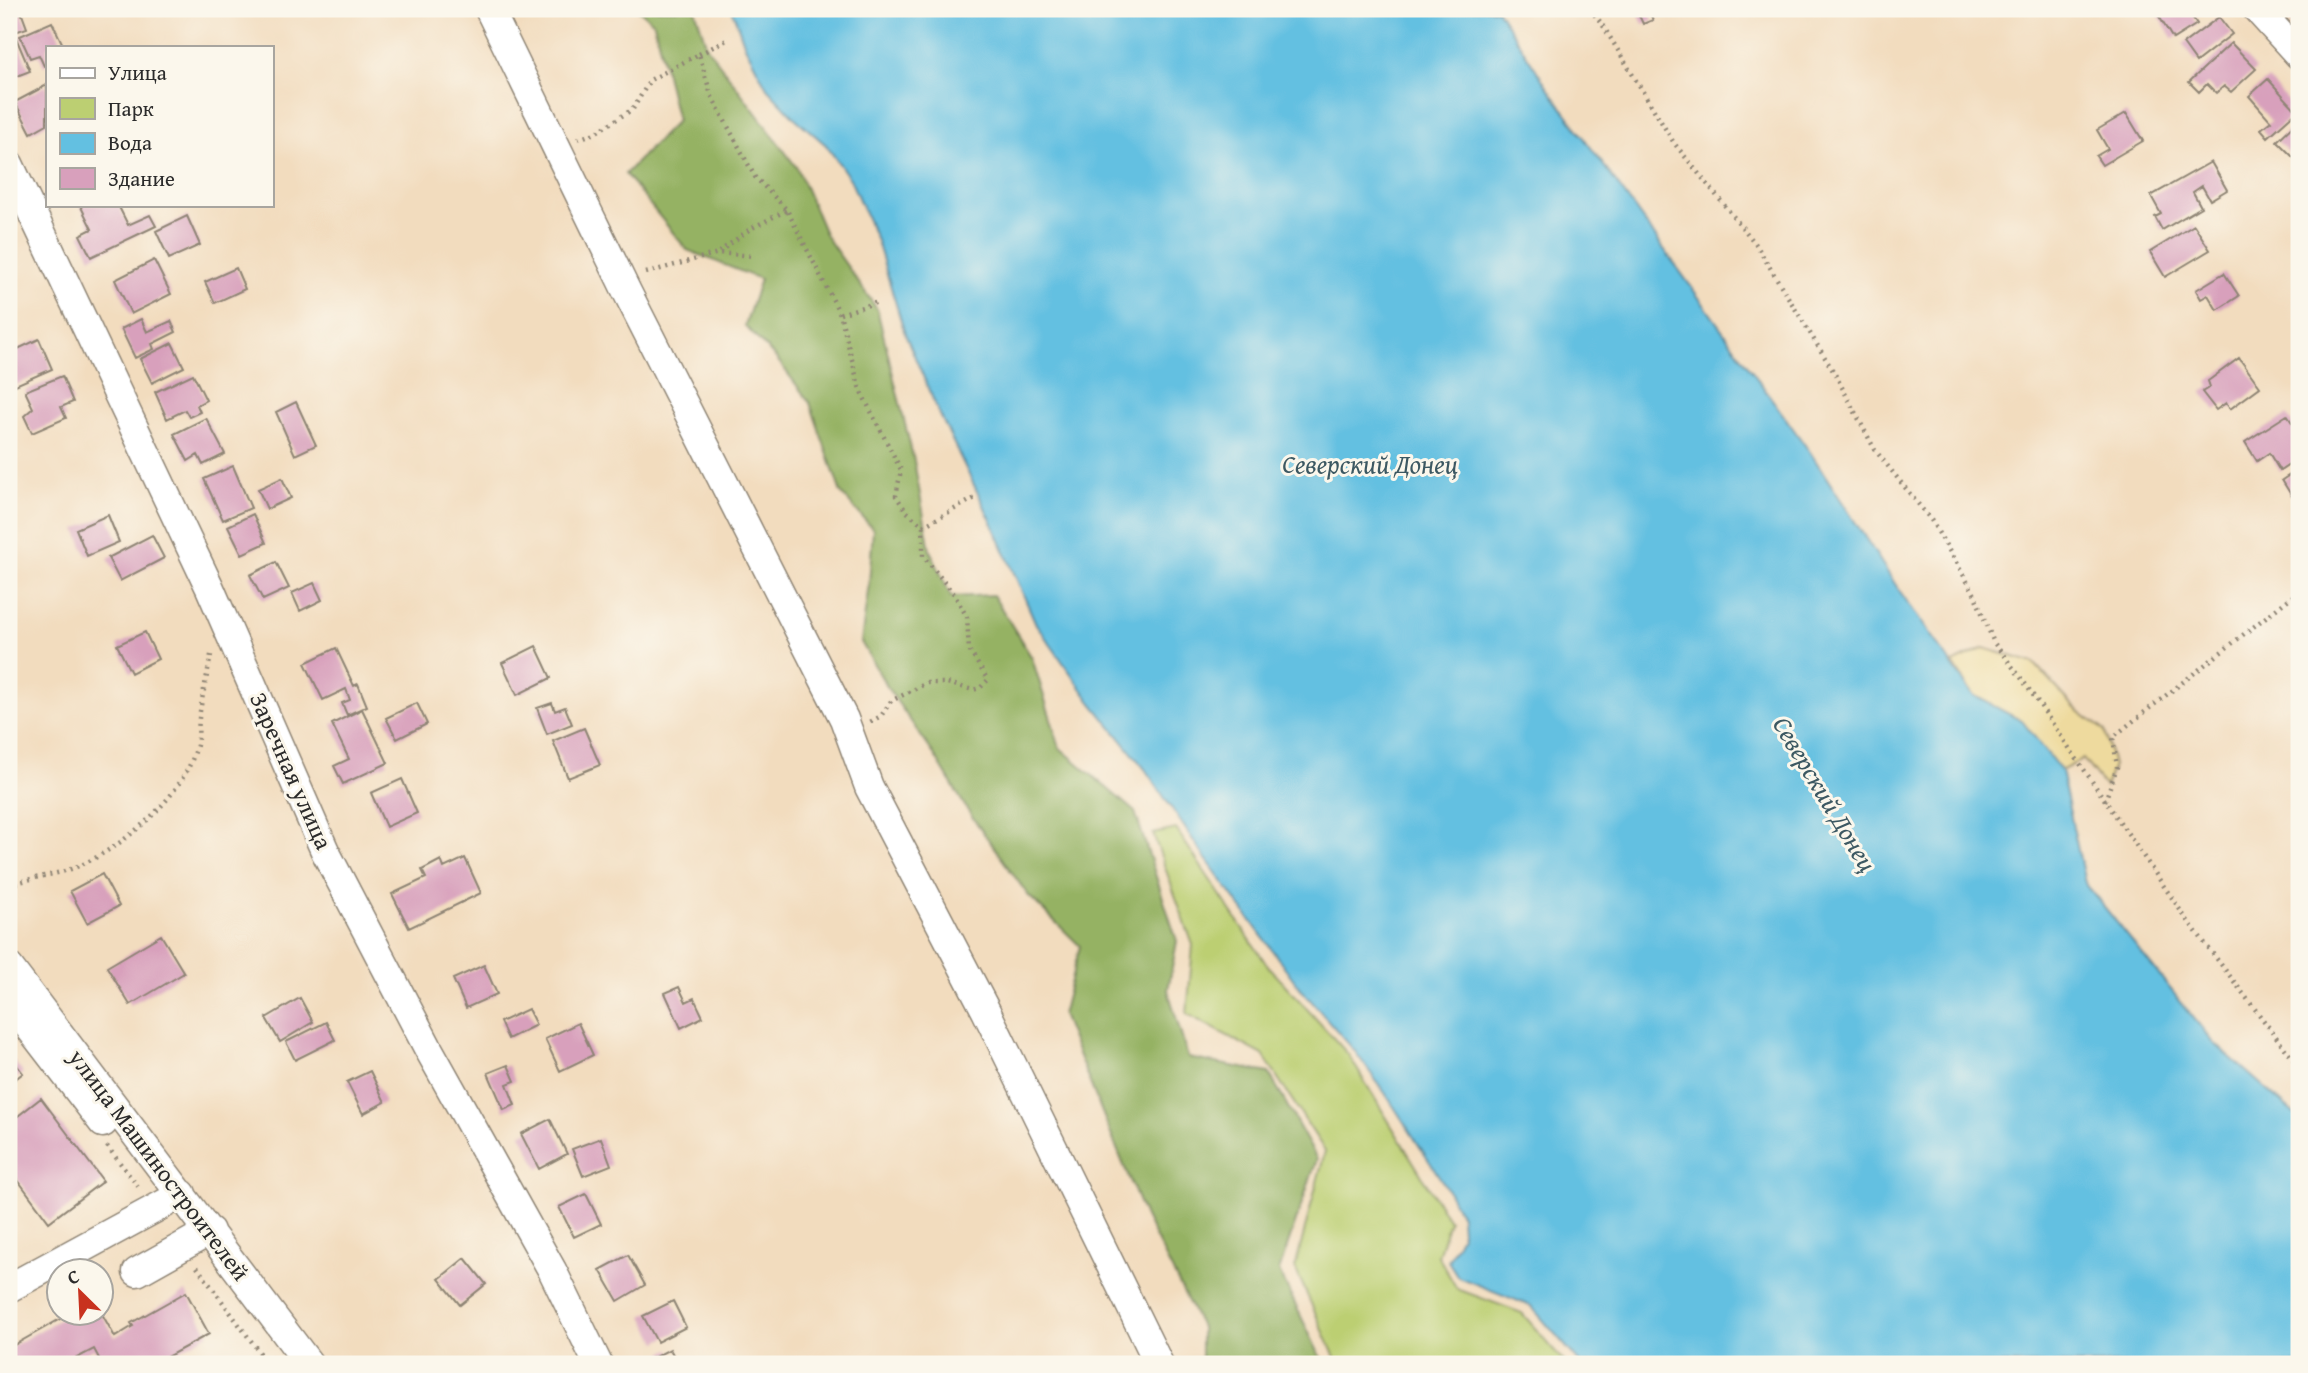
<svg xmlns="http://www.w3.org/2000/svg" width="2308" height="1373" font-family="'Gentium Book Plus',serif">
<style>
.green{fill:#bccf72;stroke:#747d4e;stroke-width:2}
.forest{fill:#95b264;stroke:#606e48;stroke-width:2}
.sand{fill:#eeda9e;stroke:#8c8264;stroke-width:2}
.water{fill:#63c0e1;stroke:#477686;stroke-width:2}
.building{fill:#d8a0bc}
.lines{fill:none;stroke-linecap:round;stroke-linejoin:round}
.minor-casing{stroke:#8e8474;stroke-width:31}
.path{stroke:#8e8474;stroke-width:4.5;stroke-dasharray:2 5;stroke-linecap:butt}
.minor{stroke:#fff;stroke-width:28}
.labels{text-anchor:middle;stroke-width:6;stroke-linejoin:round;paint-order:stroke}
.street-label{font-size:24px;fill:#2b2b2b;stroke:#fbf7ec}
.water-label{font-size:26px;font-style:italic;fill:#3c5862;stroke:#fbf7ec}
</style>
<rect width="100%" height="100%" fill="#fbf7ec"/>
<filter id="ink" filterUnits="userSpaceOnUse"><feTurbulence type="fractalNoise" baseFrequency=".0143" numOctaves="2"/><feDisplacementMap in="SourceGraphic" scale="14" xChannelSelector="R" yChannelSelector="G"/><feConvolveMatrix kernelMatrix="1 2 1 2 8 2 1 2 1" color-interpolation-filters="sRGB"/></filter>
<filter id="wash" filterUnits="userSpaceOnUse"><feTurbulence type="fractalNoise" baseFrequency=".00686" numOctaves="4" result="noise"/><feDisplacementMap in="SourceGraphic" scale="28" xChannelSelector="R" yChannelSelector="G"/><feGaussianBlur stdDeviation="1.57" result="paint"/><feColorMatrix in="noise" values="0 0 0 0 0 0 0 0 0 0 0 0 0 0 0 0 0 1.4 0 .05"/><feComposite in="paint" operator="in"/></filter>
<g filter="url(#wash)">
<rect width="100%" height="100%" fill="#f2dcbe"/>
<path class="green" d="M1176 829 1267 965 1348 1054 1449 1221 1438 1256 1457 1289 1522 1313 1566 1364H1338L1295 1268 1325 1151 1263 1055 1187 1014 1193 945 1153 834Z"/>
<path class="forest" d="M638 9H695L707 47 797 168 826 236 877 309 914 461 930 550 951 597 993 595 1032 658 1060 748 1135 812 1177 941 1168 990 1188 1058 1269 1073 1317 1159 1279 1271 1324 1364H1201V1327L1145 1217 1062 1015 1080 946 1028 895 968 811 935 756 889 690 861 642 869 583 873 529 841 493 810 403 776 358 745 326 760 279 687 250 625 174 677 121 654 23Z"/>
<path class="sand" d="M1984 648 2034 663 2076 709 2105 731 2113 766 2105 787 2083 759 2061 771 2022 721 1973 695 1953 663Z"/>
<path class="water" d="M732 9H1497L1548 88 1810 452 1899 590 1973 695 2022 721 2061 771 2085 883 2213 1042 2299 1118V1364H1581L1531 1306 1458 1277 1448 1261 1462 1233 1461 1216 1446 1187 1385 1093 1354 1050 1299 987 1206 859 1145 769 1091 702 1036 624 991 520 938 411 905 334 877 241 850 179 826 145 795 118 767 88 745 46Z"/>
<g id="blocks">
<path class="building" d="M9 9H20L27 28 9 34Z
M1636 9H1648L1653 20 1643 24Z
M2157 9H2199L2202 13 2193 18 2197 24 2173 39 2155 10Z
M2286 9H2299V33L2281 13Z
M2219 17 2232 34 2196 62 2183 44Z
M52 22 64 47H47V64L44 66 39 55 30 58 20 36Z
M14 33 30 71 9 79V36Z
M2231 43 2256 69 2231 92 2224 86 2216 93 2207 84 2199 92 2189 82Z
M2268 79 2297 111 2268 137 2261 129 2271 121 2249 96Z
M47 85V124L31 133 15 102Z
M2126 113 2143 141 2102 165 2096 156 2108 149 2097 130Z
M2299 120V160L2298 162 2277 141Z
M2211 162 2227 190 2210 200 2202 186 2193 192 2201 207 2162 230 2155 217 2161 214 2151 196Z
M80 205H118L128 225 150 215 156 226 91 257 80 235 92 229Z
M187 216 200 245 169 259 156 231Z
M2194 225 2210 250 2165 277 2150 252Z
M154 260 171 294 131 314 115 280Z
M9 267 17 282 9 286Z
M236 268 245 289 215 303 205 282Z
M2224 273 2239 296 2217 310 2208 295 2201 299 2196 290Z
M141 319 147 332 171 321 176 332 152 344 154 349 135 358 121 329Z
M39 339 52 369 11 387 9 382V353Z
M172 343 184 367 152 383 140 359Z
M2239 358 2260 387 2230 409 2226 403 2216 410 2202 392 2210 387 2208 381Z
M193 374 206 400 197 405 200 412 189 417 185 410 167 419 155 392Z
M62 376 73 402 61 407 66 418 32 433 24 416 33 408 25 391Z
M296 402 316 445 295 455 276 412Z
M2287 415 2299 433V458L2280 471 2269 453 2257 461 2245 442Z
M206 418 225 454 203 465 198 455 188 461 174 434Z
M233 466 251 508 223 520 204 479Z
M2299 469V508L2282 480Z
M282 478 291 498 267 509 258 489Z
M253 514 266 543 242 554 228 526Z
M108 515 119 542 87 556 76 529Z
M152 535 164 558 120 581 108 558Z
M276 562 289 588 263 600 250 575Z
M314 583 322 600 300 611 292 593Z
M145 632 158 659 131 673 117 645Z
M536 646 551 678 517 695 502 663Z
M336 648 354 686 358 684 367 706 347 715 342 703 350 700 346 689 323 700 305 663Z
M417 703 427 724 397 739 386 718Z
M552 703 555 711 565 707 572 724 547 734 537 708Z
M362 709 388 763 343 784 334 766 349 759 332 724Z
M584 728 600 765 568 778 553 741Z
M402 779 417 813 386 827 371 793Z
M465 858 481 893 409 928 392 894 426 878 422 870 441 860 444 868Z
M102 874 119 906 87 923 70 891Z
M161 935 184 973 130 1005 107 967Z
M484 965 497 994 466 1008 453 979Z
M679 987 686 1002 694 998 703 1017 681 1028 665 993Z
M300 998 313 1022 280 1042 266 1018Z
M528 1009 536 1025 508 1039 500 1022Z
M326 1022 335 1040 295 1060 286 1042Z
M578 1023 593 1055 560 1071 545 1039Z
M9 1055 23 1073 9 1084Z
M508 1065 515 1081 507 1084 515 1105 504 1110 488 1073Z
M370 1071 385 1102 363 1114 347 1082Z
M41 1098 103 1181 49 1222 9 1168V1123Z
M550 1119 567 1154 539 1169 521 1134Z
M601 1138 611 1165 583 1176 572 1149Z
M586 1194 601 1224 574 1237 559 1207Z
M628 1255 645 1285 618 1301 600 1270Z
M465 1258 486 1284 460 1305 439 1279Z
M186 1292 209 1334 154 1364H102L94 1349 73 1360 75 1364H9V1348L69 1314H102L115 1337 133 1326 131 1323Z
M673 1301 686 1327 657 1342 643 1316Z
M670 1349 678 1364H641Z"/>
</g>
</g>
<g filter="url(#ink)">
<use href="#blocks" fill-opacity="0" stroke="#8e8474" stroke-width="2"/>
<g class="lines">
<defs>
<path id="minor" d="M489 9 627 292 844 719 869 787 986 1011 1159 1364
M2257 9 2299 55
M9 164 209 586 325 851 428 1048 552 1270 598 1364
M9 967 309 1364
M9 1001 103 1123
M137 1272 210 1231
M9 1288 182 1194"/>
</defs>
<use href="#minor" class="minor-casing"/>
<path class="path" d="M1590 9 1602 24 1674 143 1755 243 1835 374 1875 450 1931 520 1974 593 1994 643 2022 679 2185 917 2299 1067
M699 54 729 39
M578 139 595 133 633 109 650 80 699 54 711 95 755 177 787 210 840 314 860 390 901 470 896 496 906 511 923 526V556L954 594 967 617 969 650 988 680 980 688 973 690 947 683H927L891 701 881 716 870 722
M719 252 750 229 787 210
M646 273 718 253 755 256
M840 314 878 302
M923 526 977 497
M2105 801 2117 767 2113 737 2299 591
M9 886C32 876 57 876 81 865 127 844 184 796 197 745 199 736 198 727 199 718 202 697 207 676 211 655
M9 935 15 943
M107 1146 140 1189
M197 1267 268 1364"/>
<use href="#minor" class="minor"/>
</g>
</g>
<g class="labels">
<g class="street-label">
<text transform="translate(291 771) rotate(66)" y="8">Заречная улица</text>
<text transform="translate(159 1165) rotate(53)" y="8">улица Машиностроителей</text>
</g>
<g class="water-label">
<text x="1370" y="473">Северский Донец</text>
<text transform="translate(1825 794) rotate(59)" y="9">Северский Донец</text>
</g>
</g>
<rect width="2308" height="1373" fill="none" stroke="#fbf7ec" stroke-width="35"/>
<rect x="46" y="46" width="228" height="161" fill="#fbf7ec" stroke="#a8a59f" stroke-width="2"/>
<rect x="60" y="68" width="35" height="10" fill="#ffffff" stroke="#a8a59f" stroke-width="2"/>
<text x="108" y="80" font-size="21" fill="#2b2b2b">Улица</text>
<rect x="60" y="98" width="35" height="21" fill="#bccf72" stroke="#a8a59f" stroke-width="2"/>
<text x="108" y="116" font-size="21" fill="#2b2b2b">Парк</text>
<rect x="60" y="133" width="35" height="21" fill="#63c0e1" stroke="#a8a59f" stroke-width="2"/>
<text x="108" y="150" font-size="21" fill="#2b2b2b">Вода</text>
<rect x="60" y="168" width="35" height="21" fill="#d8a0bc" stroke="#a8a59f" stroke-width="2"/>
<text x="108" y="186" font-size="21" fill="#2b2b2b">Здание</text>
<g transform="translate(80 1292) rotate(336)"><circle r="33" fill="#fbf7ec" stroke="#a8a59f" stroke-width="2"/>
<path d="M0-5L12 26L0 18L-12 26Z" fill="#c8321e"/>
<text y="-10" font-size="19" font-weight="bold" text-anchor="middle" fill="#2b2b2b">С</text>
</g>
</svg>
